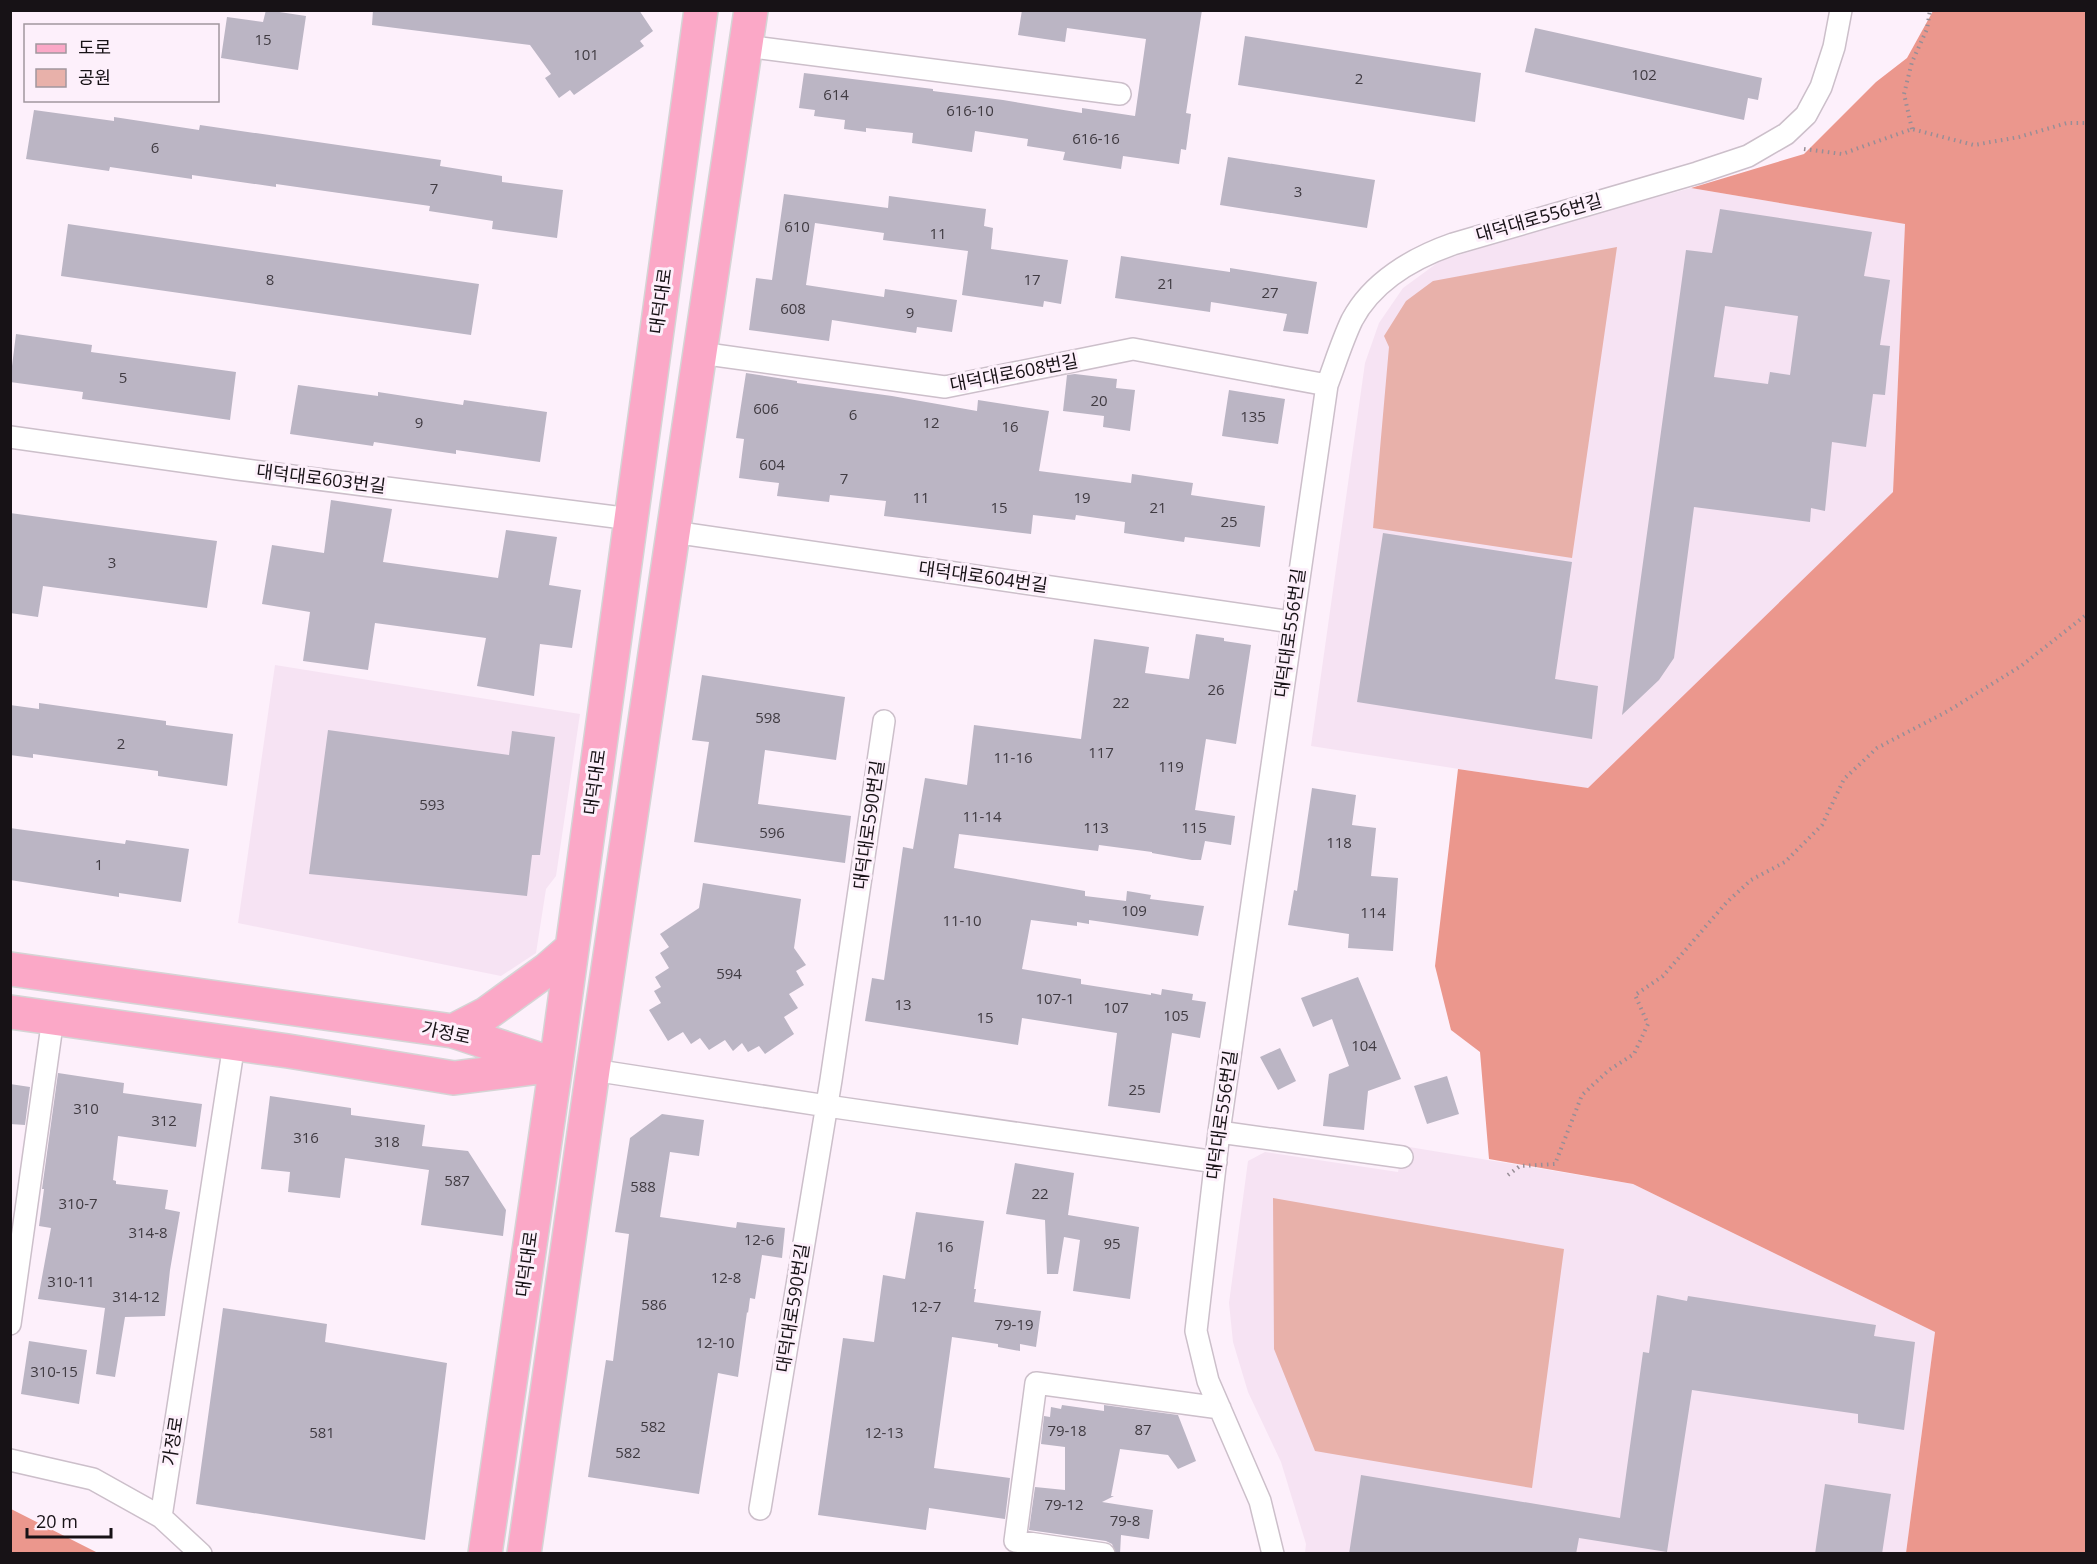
<svg xmlns="http://www.w3.org/2000/svg" width="2097" height="1564" font-family="'Open Sans','Noto Sans KR',sans-serif">
<style>
.built{fill:#f6e3f3}
.green{fill:#e8b1aa}
.forest{fill:#eb978d}
.building{fill:#bbb5c4;fill-rule:evenodd}
.lines{fill:none;stroke-linecap:round;stroke-linejoin:round}
.street-casing{stroke:#ccbfca;stroke-width:24}
.primary-casing{stroke:#d5d4d5;stroke-width:36}
.path{stroke:#988e96;stroke-width:4;stroke-dasharray:1.5 4.5;stroke-linecap:butt}
.street{stroke:#fff;stroke-width:21}
.primary{stroke:#fba8c7;stroke-width:33}
.labels{text-anchor:middle;stroke-width:6;stroke-linejoin:round;paint-order:stroke}
.number-label{font-size:15px;fill:#403b42}
.street-label{font-size:18px;fill:#171216;stroke:#fdf0fb}
</style>
<rect width="100%" height="100%" fill="#fdf0fb"/>
<path class="built" d="M1691 188 1905 224 1893 492 1588 789 1311 746 1365 363 1379 323 1403 288 1440 261 1568 221Z
M275 665 580 714 556 876 546 889 536 953 501 976 238 923Z
M1403 1146 1633 1184 1935 1332 1906 1553H1305L1306 1544 1281 1462 1248 1392 1233 1342 1229 1303 1248 1161 1265 1152 1398 1172Z"/>
<path class="green" d="M1617 247 1572 558 1373 528 1389 347 1384 336 1406 301 1433 281Z
M1273 1198 1564 1249 1532 1488 1315 1451 1274 1349Z"/>
<path class="forest" d="M1933 11H2086V1553H1906L1935 1332 1633 1184 1489 1159 1480 1052 1451 1030 1435 966 1458 769 1588 788 1893 492 1905 224 1691 188 1804 154 1876 82 1907 58Z
M10 1509H11L98 1553H11Z"/>
<path class="building" d="M266 10 306 16 298 70 221 58 227 17 263 22Z
M373 10H639L653 31 640 41 644 46 574 95 570 90 559 98 545 78 551 74 530 45 372 25Z
M1022 10H1202L1186 113 1191 114 1186 150 1181 149 1179 164 1123 156 1121 169 1063 160 1065 152 1027 146 1028 139 975 131 972 152 912 143 913 133 866 128V132L844 129 845 120 814 116 815 110 799 108 804 73 933 89V91L1003 100 1082 113V108L1135 116 1146 39 1067 28 1065 42 1018 35Z
M1535 28 1762 78 1758 100 1748 98 1744 120 1525 72Z
M1245 36 1481 73 1475 122 1238 85Z
M34 110 114 121V117L199 130 200 125 441 160 440 166 502 176V182L563 190 557 238 492 229 493 221 429 211 430 206 276 184V187L192 175V179L110 167 109 171 26 159Z
M1228 157 1375 180 1367 228 1220 205Z
M784 194 888 208 889 196 986 209 984 226 993 228 991 249 1068 260 1061 304 1044 301 1043 307 962 295 968 251 883 240 884 233 815 223 806 285 884 297 885 289 957 300 952 332 917 327 916 333 832 320 829 341 749 330 756 278 772 280Z
M1720 209 1872 232 1864 276 1890 280 1880 345 1890 346 1885 395 1873 394 1866 447 1832 442 1825 511 1811 508 1810 522 1694 507 1674 658 1659 680 1622 715 1686 250 1712 253ZM1725 306 1798 316 1790 375 1770 372 1768 384 1714 377Z
M68 224 479 284 471 335 61 276Z
M1121 256 1230 272V268L1317 282 1308 334 1283 331 1287 314 1211 302 1210 312 1115 298Z
M16 334 92 345 91 352 236 372 230 420 82 399 83 392 10 382Z
M746 373 797 381V383L892 396 977 411 978 400 1049 411 1039 471 1131 483 1132 474 1193 483 1191 495 1265 506 1260 547 1185 537 1184 542 1124 533 1125 522 1076 515 1075 520 1033 515 1031 534 884 516 886 501 830 495 829 502 777 496 779 483 739 478 744 439 736 438Z
M1075 374 1117 379 1116 388 1135 390 1130 431 1103 427 1104 416 1063 411 1067 375Z
M298 385 378 396V392L463 405 464 400 547 412 540 462 456 450V454L374 442 373 446 290 434Z
M1229 390 1285 399 1278 444 1222 436Z
M331 500 392 509 383 562 498 578 506 530 557 537 549 585 581 590 572 648 540 644 534 696 477 686 486 638 375 623 368 670 303 661 310 612 262 604 272 545 324 553Z
M10 513 217 541 207 608 43 586 38 617 10 613Z
M1383 533 1572 562 1555 679 1598 686 1592 739 1357 702Z
M1196 634 1224 638V641L1251 645 1236 744 1206 739 1195 810 1235 816 1231 845 1205 841 1201 860H1192L1152 853V852L1099 845 1098 851 959 834 954 868 1085 891V896L1126 901 1127 891 1151 895 1150 899 1204 906 1198 936 1089 920V924L1077 922V926L1031 920 1022 969 1081 979V984L1151 995V993L1161 995 1162 989 1193 994 1192 1000 1206 1002 1200 1038 1172 1033 1160 1113 1108 1106 1117 1033 1022 1018 1018 1045 865 1021 872 978 884 980 903 847 913 849 925 778 967 785 974 725 1081 739 1094 639 1149 647 1145 673 1189 679Z
M702 675 845 697 836 760 765 750 758 804 851 816 845 863 694 842 709 742 692 740Z
M39 703 166 721V725L233 734 227 786 158 776V771L33 754V758L10 755V705L39 709Z
M328 730 509 755 512 731 555 737 540 855H532L527 896 309 874Z
M1312 788 1356 795 1352 825 1376 828 1371 876 1398 878 1393 951 1348 948 1349 934 1288 925 1294 890 1297 891Z
M10 828 125 844 126 840 189 849 181 902 119 893V897L10 880Z
M703 883 801 899 794 948 806 965 796 971 804 985 789 994 798 1008 784 1017 794 1034 765 1054 759 1046 748 1052 742 1043 733 1051 725 1040 709 1050 700 1038 691 1044 683 1032 668 1041 649 1010 661 1003 654 991 661 987 655 977 669 968 660 953 669 947 660 934 699 908Z
M1358 977 1401 1079 1368 1091 1364 1130 1323 1126 1329 1074 1349 1066 1332 1019 1313 1027 1301 998Z
M1280 1048 1296 1081 1278 1090 1260 1057Z
M58 1073 124 1083 123 1093 202 1104 196 1147 118 1136 113 1180 116 1181V1184L168 1190 165 1209 180 1212 170 1270 165 1316 125 1317 115 1377 96 1374 105 1308 38 1299 51 1228 39 1226 44 1189H42Z
M1447 1076 1459 1114 1427 1124 1414 1086Z
M10 1084 30 1087 25 1125 10 1124Z
M270 1096 351 1108V1115L425 1125 422 1146 468 1151 506 1210 503 1236 421 1225 429 1170 345 1158 340 1198 288 1192 290 1172 261 1169Z
M662 1114 704 1120 699 1156 670 1152 660 1217 736 1228 737 1222 785 1228 782 1258 762 1255 755 1299 750 1298 748 1313 747 1312 738 1377 718 1373 699 1494 588 1477 606 1360 613 1361 629 1234 615 1232 630 1138Z
M1015 1163 1074 1173 1068 1215 1139 1227 1130 1299 1073 1291 1080 1240 1064 1237 1058 1274H1047L1045 1220 1006 1214Z
M916 1212 984 1221 974 1289H976L974 1302 1041 1311 1036 1347 1020 1344V1351L998 1347V1344L952 1337 934 1468 1010 1478 1005 1519 929 1508 926 1530 818 1515 843 1338 874 1342 883 1275 905 1279Z
M1657 1295 1687 1301 1688 1296 1876 1325 1874 1336 1915 1342 1904 1430 1858 1423V1414L1692 1390 1667 1552 1579 1538 1576 1554H1349L1361 1475 1620 1518 1643 1352 1649 1353Z
M223 1308 327 1324 325 1342 447 1363 425 1540 196 1504Z
M29 1341 87 1350 79 1404 21 1394Z
M1062 1405 1104 1411V1405L1178 1415 1196 1461 1178 1469 1168 1455 1120 1449 1111 1496H1114L1102 1502 1153 1510 1149 1539 1121 1535 1120 1554H1116L1112 1544 1106 1541 1029 1530 1035 1487 1065 1490V1447L1041 1444 1044 1416 1050 1417 1051 1407 1061 1409Z
M1825 1484 1891 1494 1882 1554H1815Z"/>
<g class="lines">
<defs>
<path id="street" d="M746 46 1120 94
M700 353 945 387 1133 349 1327 385
M10 437 238 469 631 519
M673 532 1292 622
M593 1070 827 1106 1216 1162
M1219 1132 1402 1157
M10 1324 53 1018
M10 1460 93 1479 161 1517 201 1554
M760 1509 831 1080 884 721
M161 1517 234 1044
M1104 1554 1015 1541 1036 1383 1220 1408
M1273 1554 1260 1501 1208 1381 1196 1331 1219 1132 1327 385C1335 364 1342 341 1352 320 1372 282 1413 258 1453 244L1697 173 1748 156 1786 134 1806 115 1821 87 1834 47 1841 10"/>
<path id="primary" d="M10 969 453 1031 556 1065
M10 1012 288 1051 454 1078 548 1066
M453 1031 486 1014 548 969 572 948
M485 1554 556 1065 701 10
M524 1554 593 1070 751 10"/>
</defs>
<use href="#street" class="street-casing"/>
<use href="#primary" class="primary-casing"/>
<path class="path" d="M1912 129 1904 94 1912 62 1927 29 1930 10
M1804 149 1842 154 1912 129 1974 145 2019 137 2067 123H2086
M1508 1175 1520 1166 1555 1164 1582 1095 1609 1070 1634 1054 1648 1024 1635 995 1663 976 1726 903 1751 880 1785 862 1822 825 1844 779 1877 748 1948 711 2021 666 2086 615"/>
<use href="#street" class="street"/>
<use href="#primary" class="primary"/>
</g>
<g class="labels">
<g class="number-label">
<text x="263" y="45">15</text>
<text x="586" y="60">101</text>
<text x="1644" y="80">102</text>
<text x="1359" y="84">2</text>
<text x="836" y="100">614</text>
<text x="970" y="116">616-10</text>
<text x="1096" y="144">616-16</text>
<text x="155" y="153">6</text>
<text x="434" y="194">7</text>
<text x="1298" y="197">3</text>
<text x="797" y="232">610</text>
<text x="938" y="239">11</text>
<text x="270" y="285">8</text>
<text x="1032" y="285">17</text>
<text x="1166" y="289">21</text>
<text x="1270" y="298">27</text>
<text x="793" y="314">608</text>
<text x="910" y="318">9</text>
<text x="123" y="383">5</text>
<text x="1099" y="406">20</text>
<text x="766" y="414">606</text>
<text x="853" y="420">6</text>
<text x="1253" y="422">135</text>
<text x="419" y="428">9</text>
<text x="931" y="428">12</text>
<text x="1010" y="432">16</text>
<text x="772" y="470">604</text>
<text x="844" y="484">7</text>
<text x="921" y="503">11</text>
<text x="1082" y="503">19</text>
<text x="999" y="513">15</text>
<text x="1158" y="513">21</text>
<text x="1229" y="527">25</text>
<text x="112" y="568">3</text>
<text x="1216" y="695">26</text>
<text x="1121" y="708">22</text>
<text x="768" y="723">598</text>
<text x="121" y="749">2</text>
<text x="1101" y="758">117</text>
<text x="1013" y="763">11-16</text>
<text x="1171" y="772">119</text>
<text x="432" y="810">593</text>
<text x="982" y="822">11-14</text>
<text x="1096" y="833">113</text>
<text x="1194" y="833">115</text>
<text x="772" y="838">596</text>
<text x="1339" y="848">118</text>
<text x="99" y="870">1</text>
<text x="1134" y="916">109</text>
<text x="1373" y="918">114</text>
<text x="962" y="926">11-10</text>
<text x="729" y="979">594</text>
<text x="1055" y="1004">107-1</text>
<text x="903" y="1010">13</text>
<text x="1116" y="1013">107</text>
<text x="1176" y="1021">105</text>
<text x="985" y="1023">15</text>
<text x="1364" y="1051">104</text>
<text x="1137" y="1095">25</text>
<text x="86" y="1114">310</text>
<text x="164" y="1126">312</text>
<text x="306" y="1143">316</text>
<text x="387" y="1147">318</text>
<text x="457" y="1186">587</text>
<text x="643" y="1192">588</text>
<text x="1040" y="1199">22</text>
<text x="78" y="1209">310-7</text>
<text x="148" y="1238">314-8</text>
<text x="759" y="1245">12-6</text>
<text x="1112" y="1249">95</text>
<text x="945" y="1252">16</text>
<text x="726" y="1283">12-8</text>
<text x="71" y="1287">310-11</text>
<text x="136" y="1302">314-12</text>
<text x="654" y="1310">586</text>
<text x="926" y="1312">12-7</text>
<text x="1014" y="1330">79-19</text>
<text x="715" y="1348">12-10</text>
<text x="54" y="1377">310-15</text>
<text x="653" y="1432">582</text>
<text x="1143" y="1435">87</text>
<text x="1067" y="1436">79-18</text>
<text x="322" y="1438">581</text>
<text x="884" y="1438">12-13</text>
<text x="628" y="1458">582</text>
<text x="1064" y="1510">79-12</text>
<text x="1125" y="1526">79-8</text>
</g>
<g class="street-label">
<text transform="translate(1539 218) rotate(-16)" y="6">대덕대로556번길</text>
<text transform="translate(661 301) rotate(-82)" y="6">대덕대로</text>
<text transform="translate(1014 373) rotate(-11)" y="6">대덕대로608번길</text>
<text transform="translate(321 479) rotate(7)" y="6">대덕대로603번길</text>
<text transform="translate(983 577) rotate(8)" y="6">대덕대로604번길</text>
<text transform="translate(1290 633) rotate(-82)" y="6">대덕대로556번길</text>
<text transform="translate(595 782) rotate(-82)" y="6">대덕대로</text>
<text transform="translate(869 825) rotate(-82)" y="6">대덕대로590번길</text>
<text transform="translate(446 1033) rotate(12)" y="6">가정로</text>
<text transform="translate(1222 1115) rotate(-82)" y="6">대덕대로556번길</text>
<text transform="translate(527 1264) rotate(-82)" y="6">대덕대로</text>
<text transform="translate(793 1308) rotate(-81)" y="6">대덕대로590번길</text>
<text transform="translate(173 1441) rotate(-81)" y="6">가정로</text>
</g>
</g>
<rect width="2097" height="1564" fill="none" stroke="#171216" stroke-width="24"/>
<rect x="24" y="24" width="195" height="78" fill="#fdf0fb" stroke="#a1979f" stroke-width="1.5"/>
<rect x="36" y="44" width="30" height="9" fill="#fba8c7" stroke="#a1979f" stroke-width="1.5"/>
<text x="78" y="54" font-size="18" fill="#171216">도로</text>
<rect x="36" y="69" width="30" height="18" fill="#e8b1aa" stroke="#a1979f" stroke-width="1.5"/>
<text x="78" y="84" font-size="18" fill="#171216">공원</text>
<path d="M27 1528v9h84v-9" fill="none" stroke="#171216" stroke-width="3"/>
<text x="36" y="1528" font-size="18" fill="#171216" stroke="#fdf0fb" stroke-width="4.5" paint-order="stroke">20 m</text>
</svg>
